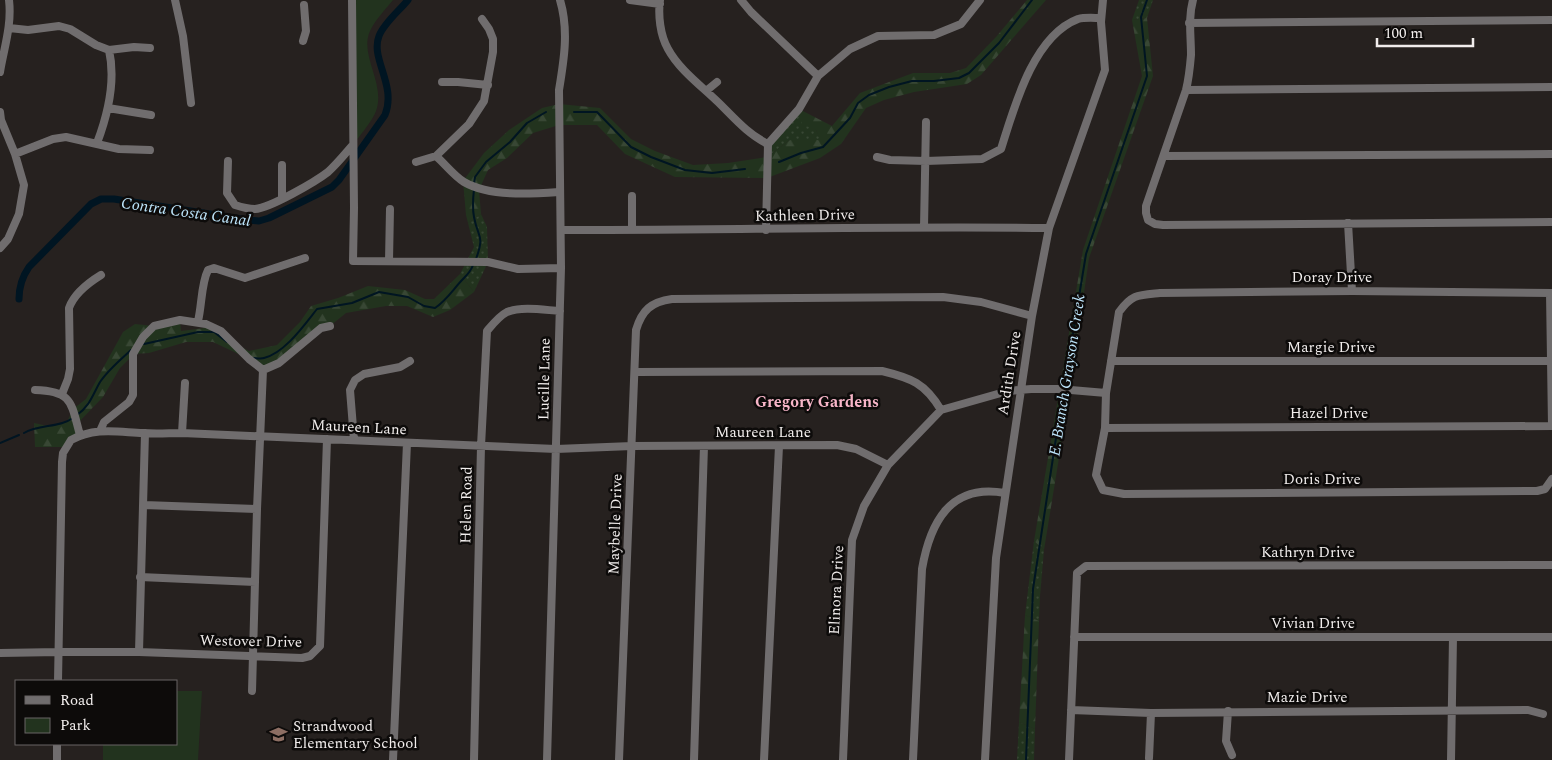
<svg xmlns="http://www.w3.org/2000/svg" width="1552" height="760" font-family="Spectral,serif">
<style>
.grass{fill:url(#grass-dots)}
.forest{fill:url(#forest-firs)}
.park{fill:#22331e}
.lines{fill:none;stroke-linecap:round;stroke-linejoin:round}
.stream{stroke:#001522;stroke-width:2}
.canal{stroke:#001522;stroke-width:7}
.minor{stroke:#706d6e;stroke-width:8}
.labels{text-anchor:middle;stroke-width:5;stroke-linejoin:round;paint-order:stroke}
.street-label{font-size:15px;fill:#f1edec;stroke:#0d0b0a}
.poi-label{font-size:15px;fill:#f1edec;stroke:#0d0b0a;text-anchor:start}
.water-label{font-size:16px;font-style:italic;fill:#bde5fb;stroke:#0d0b0a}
.neighbourhood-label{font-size:16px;font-weight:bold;fill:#f7b5c8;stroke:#0d0b0a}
</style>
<defs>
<pattern id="grass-dots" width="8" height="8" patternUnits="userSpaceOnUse" patternTransform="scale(1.25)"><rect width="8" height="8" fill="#22331e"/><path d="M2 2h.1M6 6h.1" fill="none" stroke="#384734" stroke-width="1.8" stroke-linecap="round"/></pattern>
<pattern id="forest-firs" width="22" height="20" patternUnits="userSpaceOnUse" patternTransform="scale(1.25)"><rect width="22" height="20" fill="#22331e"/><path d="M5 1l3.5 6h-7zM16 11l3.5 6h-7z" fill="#384734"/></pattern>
</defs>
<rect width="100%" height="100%" fill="#26211f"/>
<path class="grass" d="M1139 0H1153L1147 18 1132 20Z
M799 109 816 130 821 140H790L767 157 768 144Z
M481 214 487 227 488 262 474 292 460 274 474 247 468 223Z
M1034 541 1044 550 1040 596 1039 621 1025 615Z
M1019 722 1035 729 1034 760H1017Z"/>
<path class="forest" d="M1027 0H1046L981 75 967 84 914 92 884 100 866 108 841 144 820 158 767 178 675 177 625 154 597 125H559L533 133 507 158 488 170 479 190 481 214 468 223 466 215 463 181 484 153 509 130 542 108 559 104 600 108 631 139 655 151 693 165 728 163 767 157 790 140H820L816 130 802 124 799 109 832 126 860 93 913 73H950L966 68 996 37Z
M1147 18 1153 76 1089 258 1070 390 1044 550 1034 541 1083 250 1142 76 1132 20Z
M460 274 474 292 450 310 433 317 407 306H386L346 313 330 326 263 370 249 359 213 342H186L149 353 134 354 120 368 103 397 77 424 80 435 66 447H35L34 423 48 426 67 422 73 409 86 399 123 332 135 324 154 326 180 320 181 331 213 327 232 342 249 351 277 345 300 322 311 306 338 298 368 286 405 290 425 299H434Z
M1025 615 1039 621 1035 729 1019 722Z"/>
<path class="park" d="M352 0H393C385 10 375 20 370 31 359 55 386 84 376 111 373 120 359 137 352 146Z
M176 691H202L198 760H103V744H176Z"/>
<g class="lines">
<path class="stream" d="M574 112H597L631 147 651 157 685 170 712 173 745 169
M779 162 801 153 823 147 850 118 858 103 869 95 889 87 912 81H934L959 78 969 73 999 43 1032 0
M474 184 475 177 486 162 510 142 527 123 546 112
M474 189C473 198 472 207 474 217 478 239 485 234 476 259
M144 344 198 332H214L227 342
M252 358C256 358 261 359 264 358 285 353 305 324 317 309L352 303 379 292 408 297 424 306 435 308C448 299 453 289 464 278 468 274 471 271 473 265
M1064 388 1086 254 1147 76 1141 17 1147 0
M77 415C90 406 93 394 100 382 108 370 120 360 131 350
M24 433C39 424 59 428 73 418
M0 443 19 435
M1026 760 1033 589 1063 392"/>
<path class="canal" d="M19 299C19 286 22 277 29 267L91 204 101 199H114L248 220 259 221 269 218 332 187 339 180 385 115C397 85 370 59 379 36 384 23 399 11 408 0"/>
<path class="minor" d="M175 0 183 36 191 103
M352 0 354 208 353 261 488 262 518 269 561 268
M630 0 660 4
M660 0C658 15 660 35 668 49 680 71 703 87 721 105 735 119 749 135 768 144
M741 0 751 12 818 76
M1193 0C1188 18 1191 36 1191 55 1190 67 1189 78 1186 90L1146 206V213L1148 220 1155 224 1163 225 1552 222
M1189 23 1552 20
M9 28 28 30 59 26 70 29 96 45 109 50 134 47 150 48
M303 41 306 31 304 5
M0 72C4 48 12 25 9 0
M442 82H458L488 85
M1186 90 1552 87
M706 91 717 82
M108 108 151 115
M0 112 1 120 15 154 24 185 19 214 8 239 0 248
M97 143C108 114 116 81 109 50
M15 154 53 139 66 137 119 149 150 150
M436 156C445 164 454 176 464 182 490 197 531 194 560 192
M1164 156 1552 154
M877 157 890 160 926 161 982 159 1001 149C1014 108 1033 36 1078 19 1085 17 1094 18 1101 18
M228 161 227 193 235 205C241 207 248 209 255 209 270 208 315 182 328 172 337 164 344 155 352 146
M416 162 436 156 469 124 484 101 493 52V39L489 29 482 19
M632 196V230
M282 199V165
M1348 223 1352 291
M924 227 926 122
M561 230C724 230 886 226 1049 228
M766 230 768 144 799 109 818 76 850 49 878 36 934 35 961 24 980 0
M389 261 390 209
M1550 293 1552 426
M1552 293 1352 291 1160 293C1138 295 1132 294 1119 312L1106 393 1105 428 1096 475 1103 490 1124 494 1537 491 1545 489 1552 479
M198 321C202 305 201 284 208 270L214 268 245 278 305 258
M1111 361H1551
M636 372 882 371C911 378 925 383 941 410
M35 390C73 391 71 403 80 435
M62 394 68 379 70 369 69 308C74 294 88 283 101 275
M1105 428 1552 426
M100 431 104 422 129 402 133 395V354L143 337 154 326 180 320 206 324 221 331 249 359 263 370 279 363 321 328 330 326
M182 433 185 383
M354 440 350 390 355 380 364 374 400 367 410 361
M144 505 257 509
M140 577 255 582
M1074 637H1552
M139 652 145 433
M0 653 59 652H139L302 658 310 656 320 646 327 439
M58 681 62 462 63 453 71 440C95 427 117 432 143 433 156 434 169 433 182 433L556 449 632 446 837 445 856 449 888 465
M252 691 257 509 263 370
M1071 710 1151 713 1528 710 1543 714
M1228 711 1226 741 1232 755
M1149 758 1151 713
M57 760V744
M393 760 407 443
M474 760 481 446 487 331C492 325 499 316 507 312 522 306 544 310 560 311
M547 760 561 268 559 90C564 60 569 30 560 0
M619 760 636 330C642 310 651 302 672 299L943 297 981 302 1032 316
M694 760 704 446
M764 760 779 446
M843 760 852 540 864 506 888 465 941 410 1008 391 1031 389H1059L1106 393
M913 760 922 569C930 523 950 483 1005 493
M985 760 996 558 1032 316 1049 228 1105 70 1101 22 1103 0
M1069 760 1077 573 1086 566 1552 565
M1451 760 1453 637"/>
</g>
<defs>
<symbol id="school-bare" viewBox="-9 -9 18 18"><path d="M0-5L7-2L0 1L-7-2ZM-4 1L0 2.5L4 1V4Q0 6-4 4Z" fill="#8d6e63" stroke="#0d0b0a" stroke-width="2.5" paint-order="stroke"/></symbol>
</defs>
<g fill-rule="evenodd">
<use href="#school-bare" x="266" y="722" width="25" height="25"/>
</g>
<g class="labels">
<g class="street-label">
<text transform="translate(805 215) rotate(-1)" y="5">Kathleen Drive</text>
<text x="1332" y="282">Doray Drive</text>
<text x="1331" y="352">Margie Drive</text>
<text transform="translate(1009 373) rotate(-81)" y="5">Ardith Drive</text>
<text transform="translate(544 379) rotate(-89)" y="5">Lucille Lane</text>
<text x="1329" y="418">Hazel Drive</text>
<text transform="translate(359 427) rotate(3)" y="5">Maureen Lane</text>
<text x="763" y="437">Maureen Lane</text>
<text x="1322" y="484">Doris Drive</text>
<text transform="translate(466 505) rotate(-89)" y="5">Helen Road</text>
<text transform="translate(615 524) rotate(-88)" y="5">Maybelle Drive</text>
<text x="1308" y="557">Kathryn Drive</text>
<text transform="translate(836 590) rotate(-87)" y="5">Elinora Drive</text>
<text x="1313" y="628">Vivian Drive</text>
<text transform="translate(251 641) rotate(1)" y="5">Westover Drive</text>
<text x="1307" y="702">Mazie Drive</text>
</g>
<g class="poi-label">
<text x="293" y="731">Strandwood<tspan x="293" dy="17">Elementary School</tspan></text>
</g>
<g class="water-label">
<text transform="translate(186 211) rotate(8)" y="6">Contra Costa Canal</text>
<text transform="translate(1066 375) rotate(-81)" y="6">E. Branch Grayson Creek</text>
</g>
<g class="neighbourhood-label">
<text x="817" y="407">Gregory Gardens</text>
</g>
</g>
<rect x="15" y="680" width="162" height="65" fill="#0d0b0a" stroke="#686564"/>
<rect x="25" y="696" width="25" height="8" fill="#706d6e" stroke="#686564"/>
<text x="60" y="705" font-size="15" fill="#f1edec">Road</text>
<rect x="25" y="718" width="25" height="15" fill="#22331e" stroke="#686564"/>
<text x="60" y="730" font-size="15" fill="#f1edec">Park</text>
<path d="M1377 38v8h96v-8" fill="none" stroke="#f1edec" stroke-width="2.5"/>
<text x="1384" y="38" font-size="15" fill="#f1edec" stroke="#0d0b0a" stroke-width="4" paint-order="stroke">100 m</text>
</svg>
